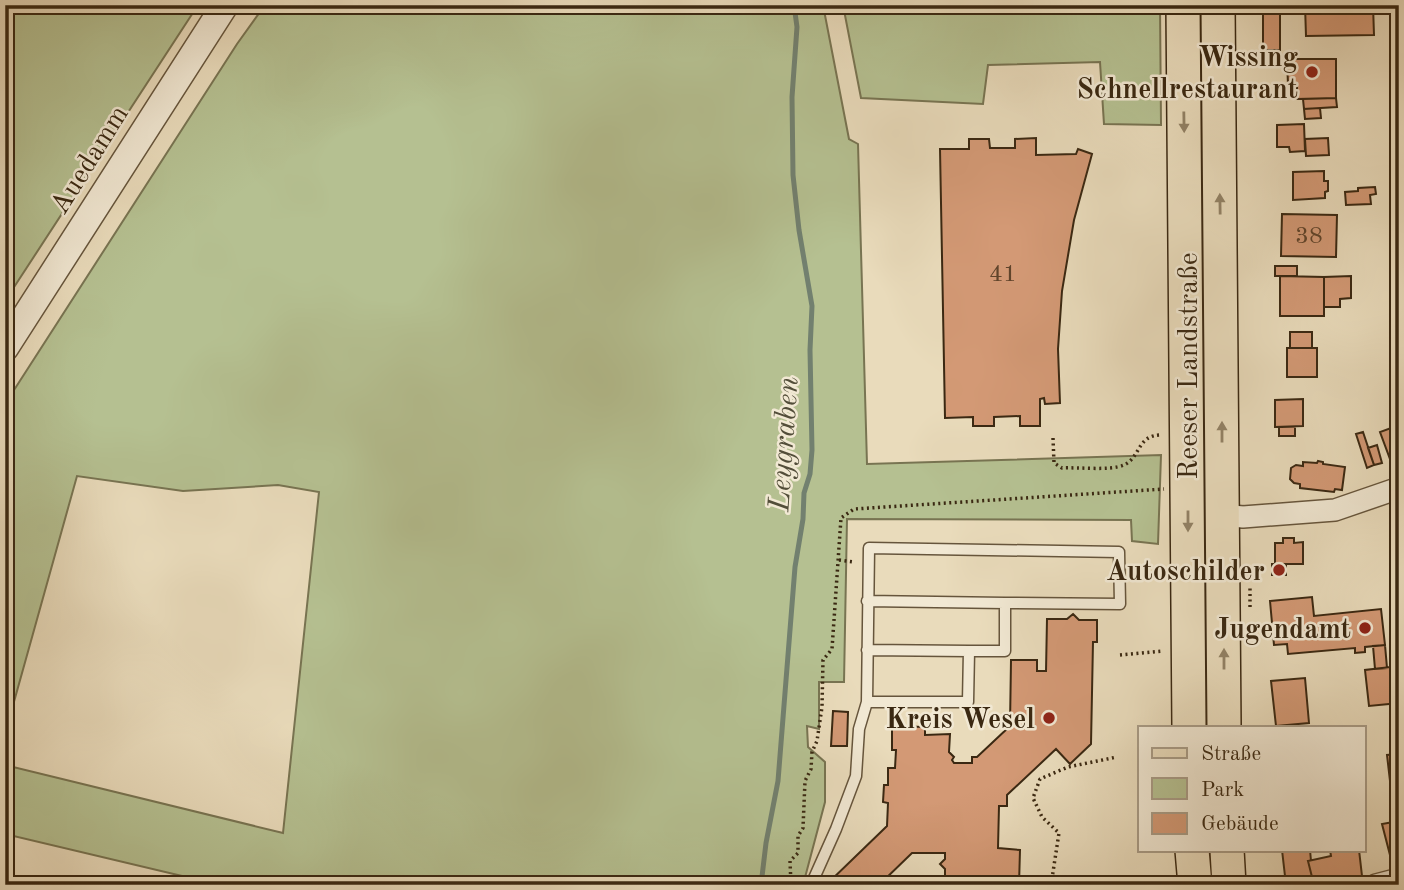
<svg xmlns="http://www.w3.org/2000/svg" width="1404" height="890" font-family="'Old Standard TT',serif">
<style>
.green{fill:#b5c091;stroke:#787452;stroke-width:2}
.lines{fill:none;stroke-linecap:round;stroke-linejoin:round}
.stream{stroke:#72806f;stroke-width:5}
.building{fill:#d39975;stroke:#3a2812;stroke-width:2}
.service-casing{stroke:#66553c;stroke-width:13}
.minor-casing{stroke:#66553c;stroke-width:24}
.tertiary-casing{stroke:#66553c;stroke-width:29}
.primary-casing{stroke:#3a2812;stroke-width:36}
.path{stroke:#3a2812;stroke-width:3.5;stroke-dasharray:2 3.5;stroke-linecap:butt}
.service{stroke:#f1e8d3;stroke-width:10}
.minor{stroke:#f1e8d3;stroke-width:21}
.tertiary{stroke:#f1e8d3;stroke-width:26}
.primary{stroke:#e9dbbb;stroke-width:33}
.oneway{fill:#928266}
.poi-dot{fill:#8f2418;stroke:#f1e8d3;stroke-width:2.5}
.labels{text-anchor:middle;stroke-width:5;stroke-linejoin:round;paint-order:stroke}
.number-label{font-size:24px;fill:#60442b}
.poi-label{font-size:28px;font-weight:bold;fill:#3a2812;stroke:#f1e8d3;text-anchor:end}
.street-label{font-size:28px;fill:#3a2812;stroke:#f1e8d3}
.water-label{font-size:30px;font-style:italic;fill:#524d39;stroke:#f1e8d3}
</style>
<rect width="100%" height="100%" fill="#e9dbbb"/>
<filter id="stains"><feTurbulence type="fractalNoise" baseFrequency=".00286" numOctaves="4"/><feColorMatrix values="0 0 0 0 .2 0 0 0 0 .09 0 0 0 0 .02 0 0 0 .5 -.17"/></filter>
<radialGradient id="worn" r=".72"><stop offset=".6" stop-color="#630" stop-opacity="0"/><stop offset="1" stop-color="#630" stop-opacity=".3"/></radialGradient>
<path class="green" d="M5 5H198L5 301Z
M265 5H823L849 139 858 144 867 464 1161 455 1158 544 1132 541 1131 520 847 519 844 682H819V729L807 726 808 747 825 762V802L803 885H220L5 834V765L283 833 319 492 278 485 183 491 77 476 5 734V404L237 44Z
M843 5H1160L1161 125 1104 124 1100 62 988 65 983 104 861 98Z"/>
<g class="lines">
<path class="stream" d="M761 885 766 843 778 781 795 567 803 519 804 493 810 474 812 450 810 350 812 306 799 230 793 175 792 97 797 27 794 5"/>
</g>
<path class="building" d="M1263 5H1280V50H1263Z
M1305 5H1373L1374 35 1306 36Z
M1391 49H1399V70H1391Z
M1287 59H1336V98L1297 99V85H1288Z
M1336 98 1337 107 1304 109 1303 99Z
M1320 108 1321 118 1305 119 1304 109Z
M1304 124 1305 151 1290 152 1289 147H1277V125Z
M1036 138V155L1076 154 1078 149 1092 154 1074 220 1062 291 1058 349 1060 403 1045 404 1044 398 1040 399V426H1020V416L994 417V426H973V417L945 418 940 149H969V139H989L990 148H1015V139Z
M1328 138 1329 155 1306 156 1305 139Z
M1324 171V181H1328V191L1325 192V198L1293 200V172Z
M1375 187 1376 194 1370 195 1371 204 1346 205 1345 192 1358 191V188Z
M1282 214 1337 215 1336 257 1281 256Z
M1391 238H1399V256H1392Z
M1275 266H1297V276H1275Z
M1280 276 1324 277V316H1280Z
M1351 276V298L1340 299V307H1324V277Z
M1290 332H1312V348H1290Z
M1287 348H1317V377H1287Z
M1303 399V426L1275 427V400Z
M1279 427H1295V436H1279Z
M1391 428 1392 431 1399 429V456L1390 459 1380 432Z
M1363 432 1374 465 1367 468 1356 434Z
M1377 445 1382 463 1374 465 1368 448Z
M1318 461 1323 462V464L1345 467 1342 490 1335 489 1334 492 1300 488V484L1294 483 1290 479 1291 468 1296 465 1303 466V462L1317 463Z
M1283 538H1294V543L1303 542V564H1275V543H1283Z
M1272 564H1286V575H1272Z
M1312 597 1314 616 1381 609 1385 645 1365 647V652L1355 653V648L1288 654 1287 644 1274 645 1270 601Z
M1073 614 1079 620H1097V642H1093L1091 744 1070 764 1056 749 1007 795V806H999L998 848 1020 850 1019 885H941V879H945V869L940 864 945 859V853H912L879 885H826L887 826 888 803 883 802 884 785H888V768H895L896 750H892V726L925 727V735L950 734 949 752 954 757 952 760 954 763H972V757H977L1010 726 1011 660H1037V671H1046L1047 619H1067Z
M1385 645 1387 668 1375 669 1373 646Z
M1399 666V703L1369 706 1365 670Z
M1305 678 1309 723 1276 726 1271 681Z
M833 711 848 712 847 746H831Z
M1398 754 1399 780 1390 781 1387 755Z
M1399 821V853L1390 855 1382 824Z
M1282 850H1310L1311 861H1308L1314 885H1291L1285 876Z
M1330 850H1359L1362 876 1324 885H1314L1308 861 1331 856Z"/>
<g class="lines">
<defs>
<path id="service" d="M867 601 1005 603V651H969
M867 702 869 548 1119 552 1120 604 1005 603
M811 885 836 829 856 776 859 729 867 702H968L969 651 867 650"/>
<path id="minor" d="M1222 515 1243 517 1335 510 1399 488
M1376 885 1399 879"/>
<path id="tertiary" d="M5 348 225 5"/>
<path id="primary" d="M1183 5 1189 727
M1218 5 1224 727
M1192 850 1195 885
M1227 850 1229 885"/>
</defs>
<use href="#service" class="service-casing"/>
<use href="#minor" class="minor-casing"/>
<use href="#tertiary" class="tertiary-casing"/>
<use href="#primary" class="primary-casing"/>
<path class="path" d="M5 381 14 368
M1053 438 1054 463 1062 468C1078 467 1110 471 1124 465 1141 457 1137 435 1161 435
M839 560 854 562
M1250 607V587
M1120 655 1163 651
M791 885 790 861 798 853V836L803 828 805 781 811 769 812 752 817 741 822 707 823 660 832 649 841 518 854 509 1164 489
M1051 885 1059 833 1042 817 1033 798 1040 779 1068 767 1117 757"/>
<use href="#service" class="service"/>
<use href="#minor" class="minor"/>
<use href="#tertiary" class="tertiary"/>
<use href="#primary" class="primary"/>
</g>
<defs><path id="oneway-solid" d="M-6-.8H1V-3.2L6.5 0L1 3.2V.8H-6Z" transform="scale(1.75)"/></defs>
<g class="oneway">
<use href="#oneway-solid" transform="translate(1184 122) rotate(89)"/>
<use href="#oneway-solid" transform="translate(1220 204) rotate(-91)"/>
<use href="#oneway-solid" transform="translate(1222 432) rotate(-90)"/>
<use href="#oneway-solid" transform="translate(1188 521) rotate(90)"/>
<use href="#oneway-solid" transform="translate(1224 659) rotate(-90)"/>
</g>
<g class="poi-dot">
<circle cx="1312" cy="72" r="7"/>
<circle cx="1279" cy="570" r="7"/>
<circle cx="1365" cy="628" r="7"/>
<circle cx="1049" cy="718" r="7"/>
</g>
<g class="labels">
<g class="number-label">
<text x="1309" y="243">38</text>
<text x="1003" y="281">41</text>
</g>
<g class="poi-label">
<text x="1298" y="66">Wissing<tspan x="1298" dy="32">Schnellrestaurant</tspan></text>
<text x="1265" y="580">Autoschilder</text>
<text x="1351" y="638">Jugendamt</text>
<text x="1035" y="728">Kreis Wesel</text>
</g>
<g class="street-label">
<text transform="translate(88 159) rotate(-58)" y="10">Auedamm</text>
<text transform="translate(1187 366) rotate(-90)" y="10">Reeser Landstraße</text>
</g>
<g class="water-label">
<text transform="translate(783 444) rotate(-86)" y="10">Leygraben</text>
</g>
</g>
<rect width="1404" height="890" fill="none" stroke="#e9dbbb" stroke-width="28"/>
<rect x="7" y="7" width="1390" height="876" fill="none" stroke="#3a2812" stroke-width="3.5"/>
<rect x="14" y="14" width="1376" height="862" fill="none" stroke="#3a2812" stroke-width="2"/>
<rect x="1138" y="726" width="228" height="126" fill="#f1e8d3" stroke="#a89b86" stroke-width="2"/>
<rect x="1152" y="748" width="35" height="10" fill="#e9dbbb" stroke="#a89b86" stroke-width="2"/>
<text x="1201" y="760" font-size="21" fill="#3a2812">Straße</text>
<rect x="1152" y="778" width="35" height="21" fill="#b5c091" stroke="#a89b86" stroke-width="2"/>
<text x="1201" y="796" font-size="21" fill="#3a2812">Park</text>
<rect x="1152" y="813" width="35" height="21" fill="#d39975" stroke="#a89b86" stroke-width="2"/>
<text x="1201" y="830" font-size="21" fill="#3a2812">Gebäude</text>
<rect width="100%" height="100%" filter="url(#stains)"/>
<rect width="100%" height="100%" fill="url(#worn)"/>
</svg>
